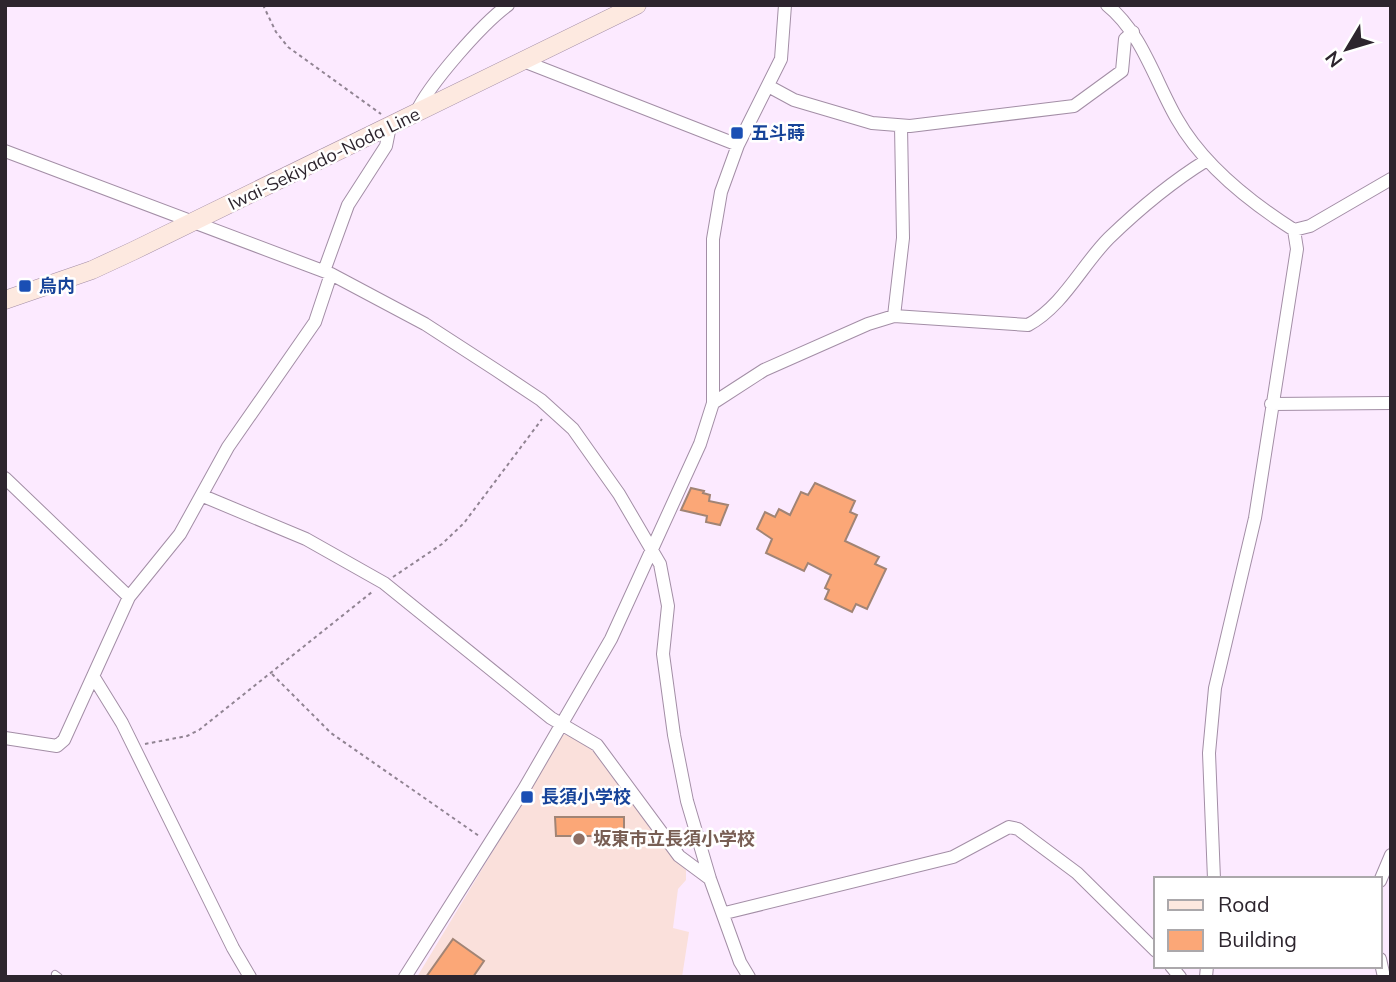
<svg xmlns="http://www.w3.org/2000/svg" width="1396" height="982" font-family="Mulish,'Noto Sans JP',sans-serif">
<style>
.education{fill:#fae0db}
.building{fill:#fba777;stroke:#a18475;stroke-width:2}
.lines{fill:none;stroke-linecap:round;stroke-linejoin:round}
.lane-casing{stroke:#a38ea6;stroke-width:8}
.street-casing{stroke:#a38ea6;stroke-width:14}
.secondary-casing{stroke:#a38ea6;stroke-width:19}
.path{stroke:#918493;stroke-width:2;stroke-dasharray:3.5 3.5;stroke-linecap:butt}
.lane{stroke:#fff;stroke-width:6}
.street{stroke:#fff;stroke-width:12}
.secondary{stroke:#fde9e0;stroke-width:18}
.transit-dot{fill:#1a4fb4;stroke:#fff;stroke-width:2.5}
.education-dot{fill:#8d6e63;stroke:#fff;stroke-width:2.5}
.labels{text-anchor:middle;stroke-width:5;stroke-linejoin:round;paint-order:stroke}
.transit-label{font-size:18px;font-weight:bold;fill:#164399;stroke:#fff;text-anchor:start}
.street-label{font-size:18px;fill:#2d252e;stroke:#fff}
.education-label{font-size:18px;font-weight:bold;fill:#785e54;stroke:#fff;text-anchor:start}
</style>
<rect width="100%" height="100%" fill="#fceaff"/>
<path class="education" d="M570 733 593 751 675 860 686 870V880L678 889 673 928 689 932 682 977H417L563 735Z"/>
<path class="building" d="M815 483 855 501 850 512 857 515 845 541 879 557 875 564 886 569 867 609 856 604 852 612 825 599 829 590 825 588 831 575 808 563 804 571 766 553 772 539 757 529 765 512 775 517 779 509 790 515 801 492 808 495Z
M691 488 704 491 703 493 710 495 709 501 728 505 720 525 706 522 707 516 681 510Z
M555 817H624V836H556Z
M453 939 484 961 473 977H426Z"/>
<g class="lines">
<defs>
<path id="lane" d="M55 974 59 977"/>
<path id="street" d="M1107 5C1142 33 1155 81 1177 119 1203 165 1250 202 1294 230L1310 226 1391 179
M523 61 738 145
M770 87 794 100 872 123 910 126 1074 106 1122 71 1125 39 1133 32
M416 113C429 84 482 24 508 5
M5 151 331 274 425 324 496 370 541 400 573 429 619 494 660 564 668 606 663 654 674 735 687 801 710 879 740 962 749 977
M324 271 348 205 386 146 390 126
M894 316 903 238 901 126
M713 403 764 370 868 324 894 316 1028 325C1063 306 1082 265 1109 238 1138 210 1173 181 1207 160
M1271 404 1391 403
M5 478 129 597
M203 496 306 539 384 583 551 718 597 745 679 856 710 879
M93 676 122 723 233 948 250 977
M5 738 57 746 64 740 129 597 180 534 228 447 315 322 331 274
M1214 879 1209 753 1215 688 1255 518 1297 249 1294 230
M1380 881 1391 855
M725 913 953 857 1009 827 1018 829 1077 873 1156 951
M1380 959 1384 977
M1171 966 1180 977
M405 977 524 789 611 639 700 444 713 403V239L721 192 738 145 781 59 785 5
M1206 977 1207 966"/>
<path id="secondary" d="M5 300 92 270 133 251 637 5"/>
</defs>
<use href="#lane" class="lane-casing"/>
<use href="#street" class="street-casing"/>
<use href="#secondary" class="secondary-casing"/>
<path class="path" d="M263 5 276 32 288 47 381 114
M393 577 442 544 464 523 542 419
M272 674 331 733 479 836
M145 744 187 736 199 730 372 592"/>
<use href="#lane" class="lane"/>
<use href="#street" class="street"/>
<use href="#secondary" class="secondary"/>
</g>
<g class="transit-dot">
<rect x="730" y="126" width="14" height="14" rx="3.5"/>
<rect x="18" y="279" width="14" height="14" rx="3.5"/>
<rect x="520" y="790" width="14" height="14" rx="3.5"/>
</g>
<circle class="education-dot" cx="579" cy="839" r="7"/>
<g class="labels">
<g class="transit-label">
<text x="751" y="139">五斗蒔</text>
<text x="39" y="292">烏内</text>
<text x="541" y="803">長須小学校</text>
</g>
<g class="street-label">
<text transform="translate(324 159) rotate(-26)" y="6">Iwai-Sekiyado-Noda Line</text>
</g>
<g class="education-label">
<text x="593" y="845">坂東市立長須小学校</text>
</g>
</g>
<rect width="1396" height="982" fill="none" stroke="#2d252e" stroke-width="14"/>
<rect x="1154" y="877" width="228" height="91" fill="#ffffff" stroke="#aba8ab" stroke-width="2"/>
<rect x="1168" y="900" width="35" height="10" fill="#fde9e0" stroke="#aba8ab" stroke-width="2"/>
<text x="1218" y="912" font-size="21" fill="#2d252e">Road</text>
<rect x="1168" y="930" width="35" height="21" fill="#fba777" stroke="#aba8ab" stroke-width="2"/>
<text x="1218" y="947" font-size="21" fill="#2d252e">Building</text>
<g transform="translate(1347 49) rotate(232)" stroke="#ffffff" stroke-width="5" paint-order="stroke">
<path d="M0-5L12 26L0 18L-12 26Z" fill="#2d252e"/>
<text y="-10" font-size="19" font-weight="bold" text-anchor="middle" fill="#2d252e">N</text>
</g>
</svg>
